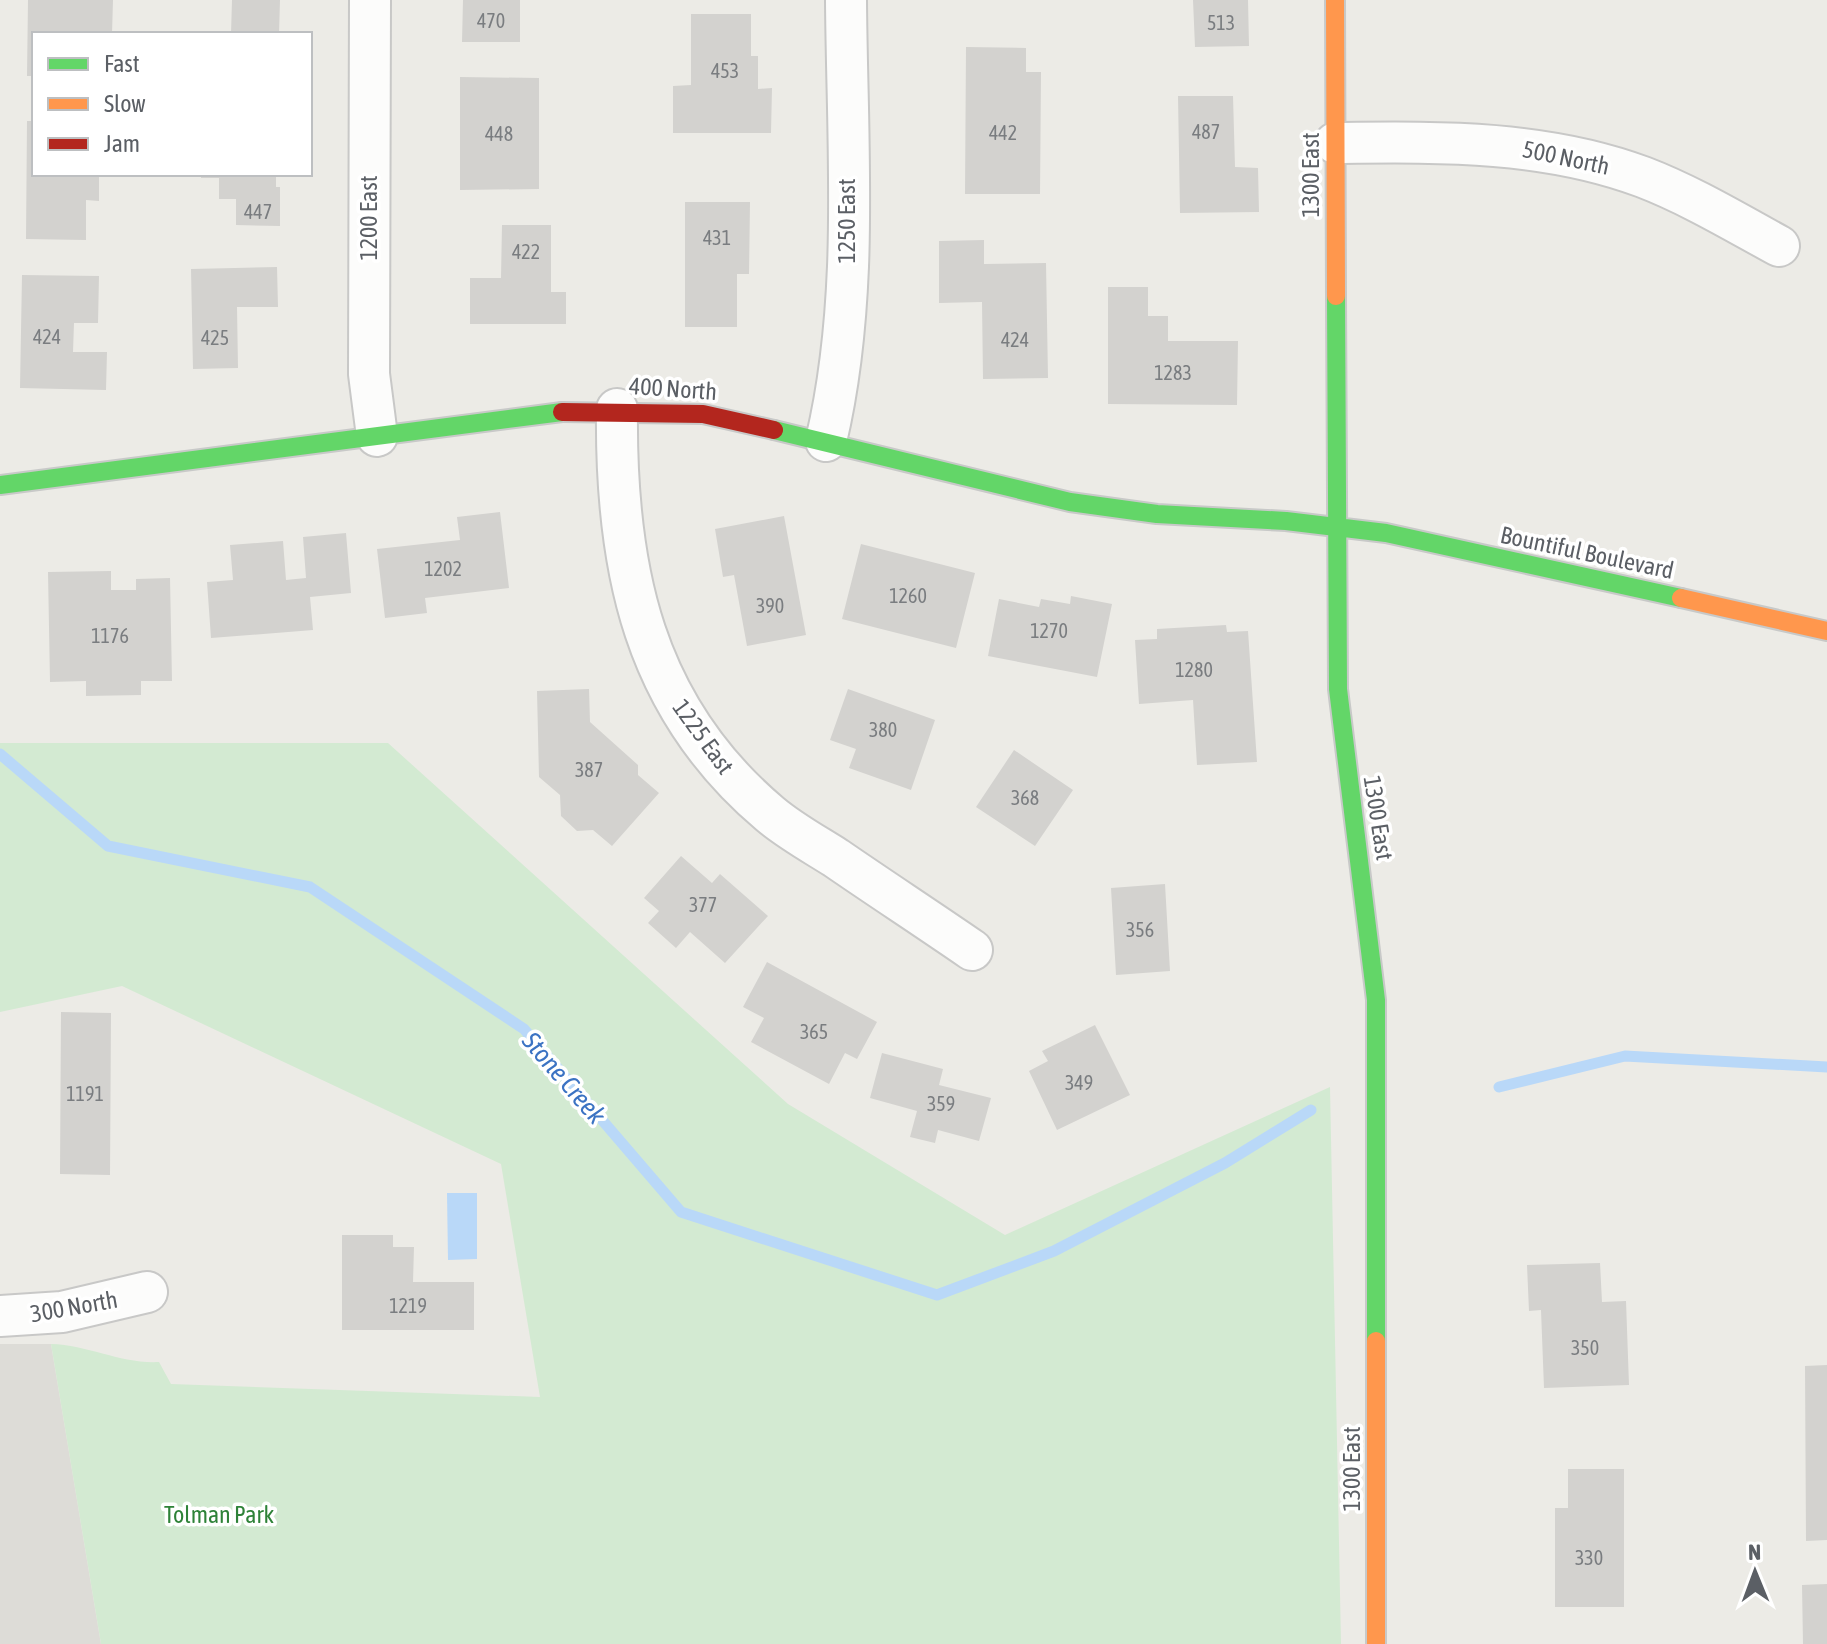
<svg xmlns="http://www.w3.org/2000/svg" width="1827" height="1644" font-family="'Asap Condensed',sans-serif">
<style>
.industrial{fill:#dddcd7}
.green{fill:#d3ead2}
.water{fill:#b9d8f8}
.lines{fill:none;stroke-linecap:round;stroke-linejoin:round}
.stream{stroke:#b9d8f8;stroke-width:11}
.building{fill:#d3d2cf}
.street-casing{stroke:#c8c8c7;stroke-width:44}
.fast-casing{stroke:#c8c9c8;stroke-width:22}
.slow-casing{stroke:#c8c9c8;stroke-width:22}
.jam-casing{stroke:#c8c9c8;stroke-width:22}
.street{stroke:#fcfcfb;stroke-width:40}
.fast{stroke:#63d668;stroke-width:18}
.slow{stroke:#ff974d;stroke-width:18}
.jam{stroke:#b3261e;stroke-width:18}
.labels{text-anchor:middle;stroke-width:7;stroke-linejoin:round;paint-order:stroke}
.number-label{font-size:20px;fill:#7a7d80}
.street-label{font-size:24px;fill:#5b5f65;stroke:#fff}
.park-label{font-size:24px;fill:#2e8238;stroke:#fff}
.water-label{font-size:26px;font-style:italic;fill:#3b73c3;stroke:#fff}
</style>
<rect width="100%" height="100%" fill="#ecebe6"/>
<path class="industrial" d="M0 1344H51L101 1644H0Z"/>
<path class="green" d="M0 743H388L788 1104 1005 1235 1330 1087 1341 1644H101L51 1344C89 1345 121 1364 159 1362L171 1384 540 1397 501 1164 122 986 0 1012Z"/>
<path class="water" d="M447 1193H477V1259L448 1260Z"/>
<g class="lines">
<path class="stream" d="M0 754 108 846 310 887 524 1029 681 1212 937 1295 1054 1251 1225 1163 1311 1110
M1499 1087 1625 1056 1827 1067"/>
</g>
<path class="building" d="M28 0H113L112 34H34V76H27Z
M232 0H280L279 34H231Z
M463 0H520V42H462Z
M1193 0H1248L1249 46 1195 47Z
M691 14H751V56H758V89L772 88 771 133H673V86L691 85Z
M966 47 1026 48V72H1041L1040 194H965Z
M460 77 539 78V189L460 190Z
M1178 96H1233L1235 167 1258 168 1259 212 1180 213Z
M27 121H34V174H99V201L86 200V240L26 239Z
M201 174H276V187H280V226L236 225V199H219V178H201Z
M685 202H750L749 274H737V327H685Z
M502 225H551V292H566V324H470V278H501Z
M984 240V264L1046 263 1048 378 983 379 982 302 939 303V241Z
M277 267 278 307H237L238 368 193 369 191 269Z
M22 275 99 276 98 323H74L73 352H107L106 390 20 388Z
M1108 287H1148V316H1168V341H1238L1237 405 1108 404Z
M500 512 509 588 425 598 427 613 385 618 377 549 460 540 457 517Z
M784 516 806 635 747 646 734 575 723 577 715 529Z
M346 533 351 593 310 597 313 630 211 638 207 582 233 580 230 545 283 541 286 580 306 578 303 537Z
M861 544 975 573 956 648 842 619Z
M111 571V590H136V579L170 578 172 681H141V695L86 696V681L50 682 48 572Z
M1071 596 1112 604 1097 677 988 656 999 599 1039 607 1041 599 1070 604Z
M1226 625 1227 632 1248 631 1257 762 1197 765 1193 700 1139 704 1135 640 1157 639V629Z
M589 689 590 722 638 765V775L659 793 612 846 593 830 577 831 561 816 560 795 539 777 537 691Z
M848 689 935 720 911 790 849 768 856 749 830 740Z
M1014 750 1073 790 1035 846 976 807Z
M681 856 712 883 720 874 768 916 725 963 690 932 676 948 648 923 659 911 644 898Z
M1165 884 1170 971 1116 975 1111 888Z
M767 962 877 1022 857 1059 845 1053 829 1084 751 1042 764 1018 743 1007Z
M61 1012 111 1013 110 1175 60 1174Z
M1095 1025 1130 1095 1057 1130 1029 1071 1048 1061 1042 1051Z
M882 1053 943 1069 939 1085 991 1098 979 1141 938 1130 935 1143 910 1137 917 1111 870 1098Z
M342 1235H393V1247H414L413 1282H474V1330H342Z
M1600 1263 1602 1302 1626 1301 1629 1385 1544 1388 1541 1310 1529 1311 1527 1265Z
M1827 1365V1540L1806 1541 1805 1366Z
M1568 1469H1624V1607H1555V1508H1568Z
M1827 1584V1644H1803L1802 1585Z"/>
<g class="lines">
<defs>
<path id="street" d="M370 0 369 374 377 436
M1335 143C1439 142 1544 140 1643 177 1690 195 1735 222 1779 246
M617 409C615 568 643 707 770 814 790 831 814 844 836 858 881 889 927 919 972 950
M826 441C860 298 847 146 846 0
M0 1316 62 1312 147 1292"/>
<path id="fast" d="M1336 296 1338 689 1376 1000V1341
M774 430 1070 502 1157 514 1286 521 1386 533 1681 598
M0 485 562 412"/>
<path id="slow" d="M1335 0 1336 296
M1681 598 1827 631
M1376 1341V1644"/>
<path id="jam" d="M562 412 703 414 774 430"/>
</defs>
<use href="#street" class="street-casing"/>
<use href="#fast" class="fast-casing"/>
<use href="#slow" class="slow-casing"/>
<use href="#jam" class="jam-casing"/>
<use href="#street" class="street"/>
<use href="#fast" class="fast"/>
<use href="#slow" class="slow"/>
<use href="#jam" class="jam"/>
</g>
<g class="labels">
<g class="number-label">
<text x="491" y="28">470</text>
<text x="1221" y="30">513</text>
<text x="725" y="78">453</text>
<text x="1206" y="139">487</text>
<text x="1003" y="140">442</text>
<text x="499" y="141">448</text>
<text x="258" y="219">447</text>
<text x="717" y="245">431</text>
<text x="526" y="259">422</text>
<text x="47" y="344">424</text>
<text x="215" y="345">425</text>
<text x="1015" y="347">424</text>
<text x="1173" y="380">1283</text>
<text x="443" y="576">1202</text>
<text x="908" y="603">1260</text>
<text x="770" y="613">390</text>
<text x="1049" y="638">1270</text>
<text x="110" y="643">1176</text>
<text x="1194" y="677">1280</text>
<text x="883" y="737">380</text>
<text x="589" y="777">387</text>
<text x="1025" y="805">368</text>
<text x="703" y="912">377</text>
<text x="1140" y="937">356</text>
<text x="814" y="1039">365</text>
<text x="1079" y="1090">349</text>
<text x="85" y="1101">1191</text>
<text x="941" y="1111">359</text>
<text x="408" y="1313">1219</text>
<text x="1585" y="1355">350</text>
<text x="1589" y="1565">330</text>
</g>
<g class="street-label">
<text transform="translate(1566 158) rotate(12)" y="8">500 North</text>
<text transform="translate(1311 175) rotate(-90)" y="8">1300 East</text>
<text transform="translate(369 218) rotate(-90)" y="8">1200 East</text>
<text transform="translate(847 221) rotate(-90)" y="8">1250 East</text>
<text transform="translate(673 389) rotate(4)" y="8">400 North</text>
<text transform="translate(1587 553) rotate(12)" y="8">Bountiful Boulevard</text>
<text transform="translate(703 737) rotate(54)" y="8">1225 East</text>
<text transform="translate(1378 818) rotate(81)" y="8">1300 East</text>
<text transform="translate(74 1307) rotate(-10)" y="8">300 North</text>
<text transform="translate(1352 1469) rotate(-90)" y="8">1300 East</text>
</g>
<g class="park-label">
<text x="219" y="1523">Tolman Park</text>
</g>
<g class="water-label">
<text transform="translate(564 1078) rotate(49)" y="9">Stone Creek</text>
</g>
</g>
<rect x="32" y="32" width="280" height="144" fill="#ffffff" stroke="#bdbfc1" stroke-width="2"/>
<rect x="48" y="58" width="40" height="12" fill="#63d668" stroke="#bdbfc1" stroke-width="2"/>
<text x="104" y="72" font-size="24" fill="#5b5f65">Fast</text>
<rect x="48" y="98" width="40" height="12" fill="#ff974d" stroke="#bdbfc1" stroke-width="2"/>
<text x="104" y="112" font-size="24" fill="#5b5f65">Slow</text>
<rect x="48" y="138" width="40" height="12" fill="#b3261e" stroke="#bdbfc1" stroke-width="2"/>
<text x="104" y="152" font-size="24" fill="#5b5f65">Jam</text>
<g transform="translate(1755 1572) rotate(359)" stroke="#ffffff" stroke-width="6" paint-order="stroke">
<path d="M0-6L14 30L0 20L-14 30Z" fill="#5b5f65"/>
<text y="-12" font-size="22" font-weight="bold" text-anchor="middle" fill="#5b5f65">N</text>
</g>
</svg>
